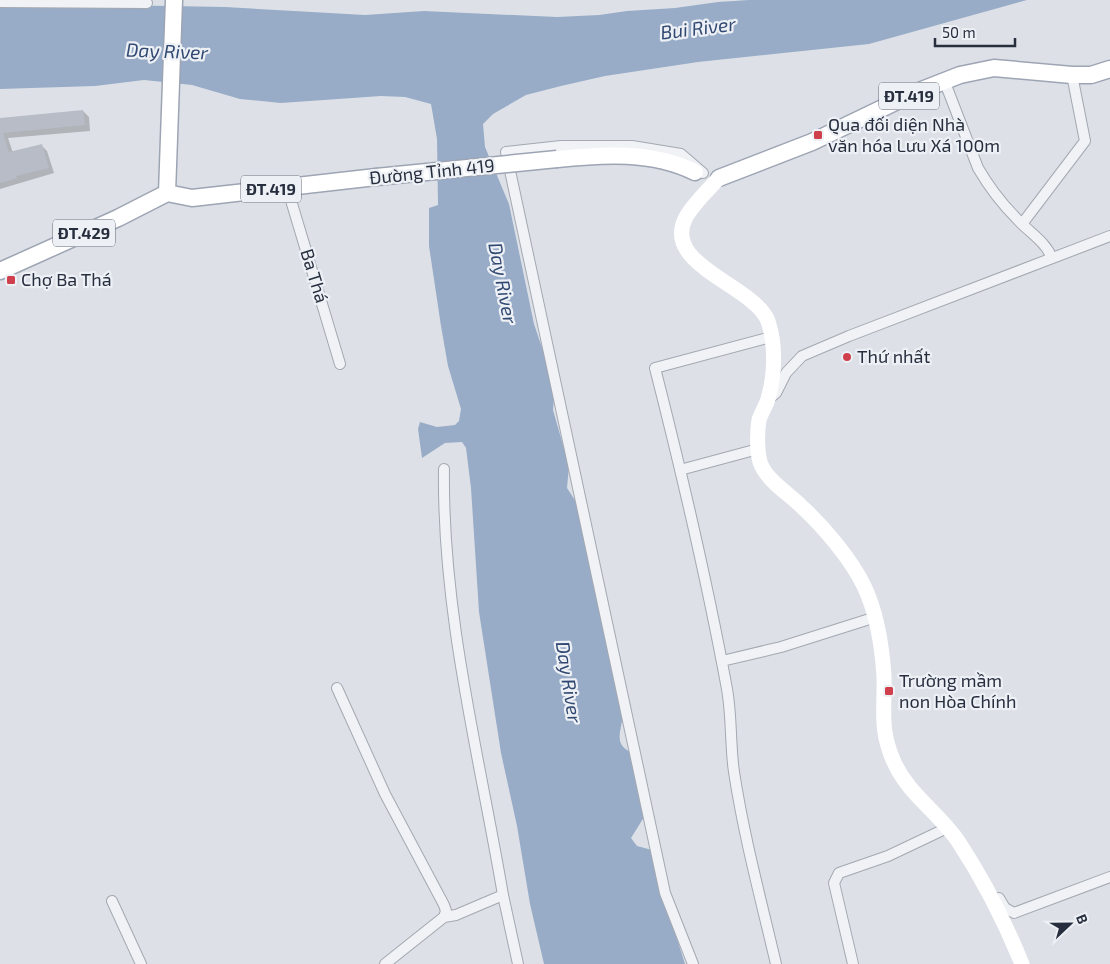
<svg xmlns="http://www.w3.org/2000/svg" width="1110" height="964" font-family="'Exo 2',sans-serif">
<style>
.water{fill:#98acc8}
.shadow{fill:#0003}
.building{fill:#b8bcc7}
.lines{fill:none;stroke-linecap:round;stroke-linejoin:round}
.street-casing{stroke:#a3a8b1;stroke-width:12}
.primary-casing{stroke:#9da4b3;stroke-width:19}
.street{stroke:#f0f2f6;stroke-width:10}
.secondary{stroke:#fff;stroke-width:15}
.primary{stroke:#fff;stroke-width:16}
.primary-bridge-casing{stroke:#9da4b3;stroke-width:19;stroke-linecap:butt}
.primary-bridge{stroke:#fff;stroke-width:16}
.poi-dot{fill:#cf404c;stroke:#edf0f5;stroke-width:2}
.labels{text-anchor:middle;stroke-width:4.5;stroke-linejoin:round;paint-order:stroke}
.shield{fill:#edf0f5;stroke:#626875;stroke-width:1}
.shield-label{font-size:16px;font-weight:bold;fill:#272e3e}
.poi-label{font-size:18px;fill:#272e3e;stroke:#edf0f5;text-anchor:start}
.street-label{font-size:18px;fill:#272e3e;stroke:#edf0f5}
.water-label{font-size:19px;font-style:italic;fill:#314972;stroke:#edf0f5}
</style>
<rect width="100%" height="100%" fill="#dde1e7"/>
<path class="water" d="M749 0H1027L869 44 698 62 605 76 561 86 526 95 493 114 483 124 485 147 509 204 534 324 555 386 553 410 569 466 567 488 578 505 623 715C621 733 612 745 635 754L646 814 631 838 637 846 652 850 658 879 685 964H544L530 904 517 826 501 753 479 612 471 488 466 448 462 442 445 443 422 458 418 429 420 422 437 427 455 425 459 421 461 409 448 366 441 326 429 246V208L438 205 437 139 431 104 405 97 381 96 281 103 240 99 192 85 144 80 95 86 0 89V3L225 7 365 15 424 11 557 17 599 15 627 11 675 8 718 2Z"/>
<path class="shadow" d="M83 111 89 117 90 131 8 138 13 153 41 145 47 151 54 173 0 189V119Z"/>
<path class="building" d="M83 110 85 125 3 133 9 152 42 144 49 168 16 176 17 178 0 183V118Z"/>
<g class="lines">
<defs>
<path id="street" d="M0 2 147 3
M944 80 978 168C989 187 1003 205 1018 220 1030 233 1045 241 1052 258
M287 187 340 364
M1022 224 1085 141 1072 75
M771 337 655 368C682 474 707 581 727 689 732 717 730 744 734 772 744 837 761 900 776 964
M770 398 776 393 786 373 802 356 849 336 1110 236
M680 470 758 449
M722 661 781 647 876 617
M337 688 385 794 444 905 446 911 444 917
M503 895 518 964
M999 898 1005 908 1014 913 1110 877
M112 901 141 964
M385 964 444 917 456 915 503 895C479 754 442 613 444 469
M693 964 665 893 506 152 561 146H632L681 154 703 173
M853 964 834 883 839 873 888 856 947 828"/>
<path id="primary" d="M557 159C604 154 652 151 695 172
M719 178 812 142 914 93 960 75 994 68 1072 75H1091L1110 69
M167 193 192 198 376 177
M167 193 174 0
M0 271 118 218 167 193"/>
</defs>
<use href="#street" class="street-casing"/>
<use href="#primary" class="primary-casing"/>
<use href="#street" class="street"/>
<path class="secondary" d="M719 178C708 190 694 203 686 217 660 265 754 285 768 321 776 345 775 375 768 399 766 406 761 413 759 420 757 432 757 451 760 462 766 480 788 493 801 506 823 526 851 559 864 586 877 613 882 646 884 676 885 709 879 729 894 762 908 794 938 812 958 841 983 879 1005 922 1022 964"/>
<use href="#primary" class="primary"/>
<defs>
<path id="primary-bridge" d="M376 177 557 159"/>
</defs>
<use href="#primary-bridge" class="primary-bridge-casing"/>
<use href="#primary-bridge" class="primary-bridge"/>
</g>
<g class="poi-dot">
<rect x="813" y="130" width="10" height="10" rx="2.5"/>
<rect x="6" y="275" width="10" height="10" rx="2.5"/>
<circle cx="847" cy="357" r="5"/>
<rect x="884" y="686" width="10" height="10" rx="2.5"/>
</g>
<g class="labels">
<g class="shield">
<rect x="879" y="82.5" width="60" height="27" rx="4"/>
<rect x="241" y="175.5" width="60" height="27" rx="4"/>
<rect x="53" y="219.5" width="62" height="27" rx="4"/>
</g>
<g class="shield-label">
<text x="909" y="102">ĐT.419</text>
<text x="271" y="195">ĐT.419</text>
<text x="84" y="239">ĐT.429</text>
</g>
<g class="poi-label">
<text x="828" y="131">Qua đối diện Nhà<tspan x="828" dy="21">văn hóa Lưu Xá 100m</tspan></text>
<text x="21" y="286">Chợ Ba Thá</text>
<text x="857" y="363">Thứ nhất</text>
<text x="899" y="687">Trường mầm<tspan x="899" dy="21">non Hòa Chính</tspan></text>
</g>
<g class="street-label">
<text transform="translate(432 172) rotate(-6)" y="6">Đường Tỉnh 419</text>
<text transform="translate(314 276) rotate(73)" y="6">Ba Thá</text>
</g>
<g class="water-label">
<text transform="translate(698 28) rotate(-7)" y="7">Bui River</text>
<text transform="translate(167 51) rotate(2)" y="7">Day River</text>
<text transform="translate(503 283) rotate(79)" y="7">Day River</text>
<text transform="translate(569 682) rotate(81)" y="7">Day River</text>
</g>
</g>
<g transform="translate(1070 924) rotate(68)" stroke="#edf0f5" stroke-width="4" paint-order="stroke">
<path d="M0-4L9 19L0 12L-9 19Z" fill="#272e3e"/>
<text y="-8" font-size="14" font-weight="bold" text-anchor="middle" fill="#272e3e">B</text>
</g>
<path d="M935 38v8h80v-8" fill="none" stroke="#272e3e" stroke-width="2.5"/>
<text x="942" y="38" font-size="15" fill="#272e3e" stroke="#edf0f5" stroke-width="4" paint-order="stroke">50 m</text>
</svg>
